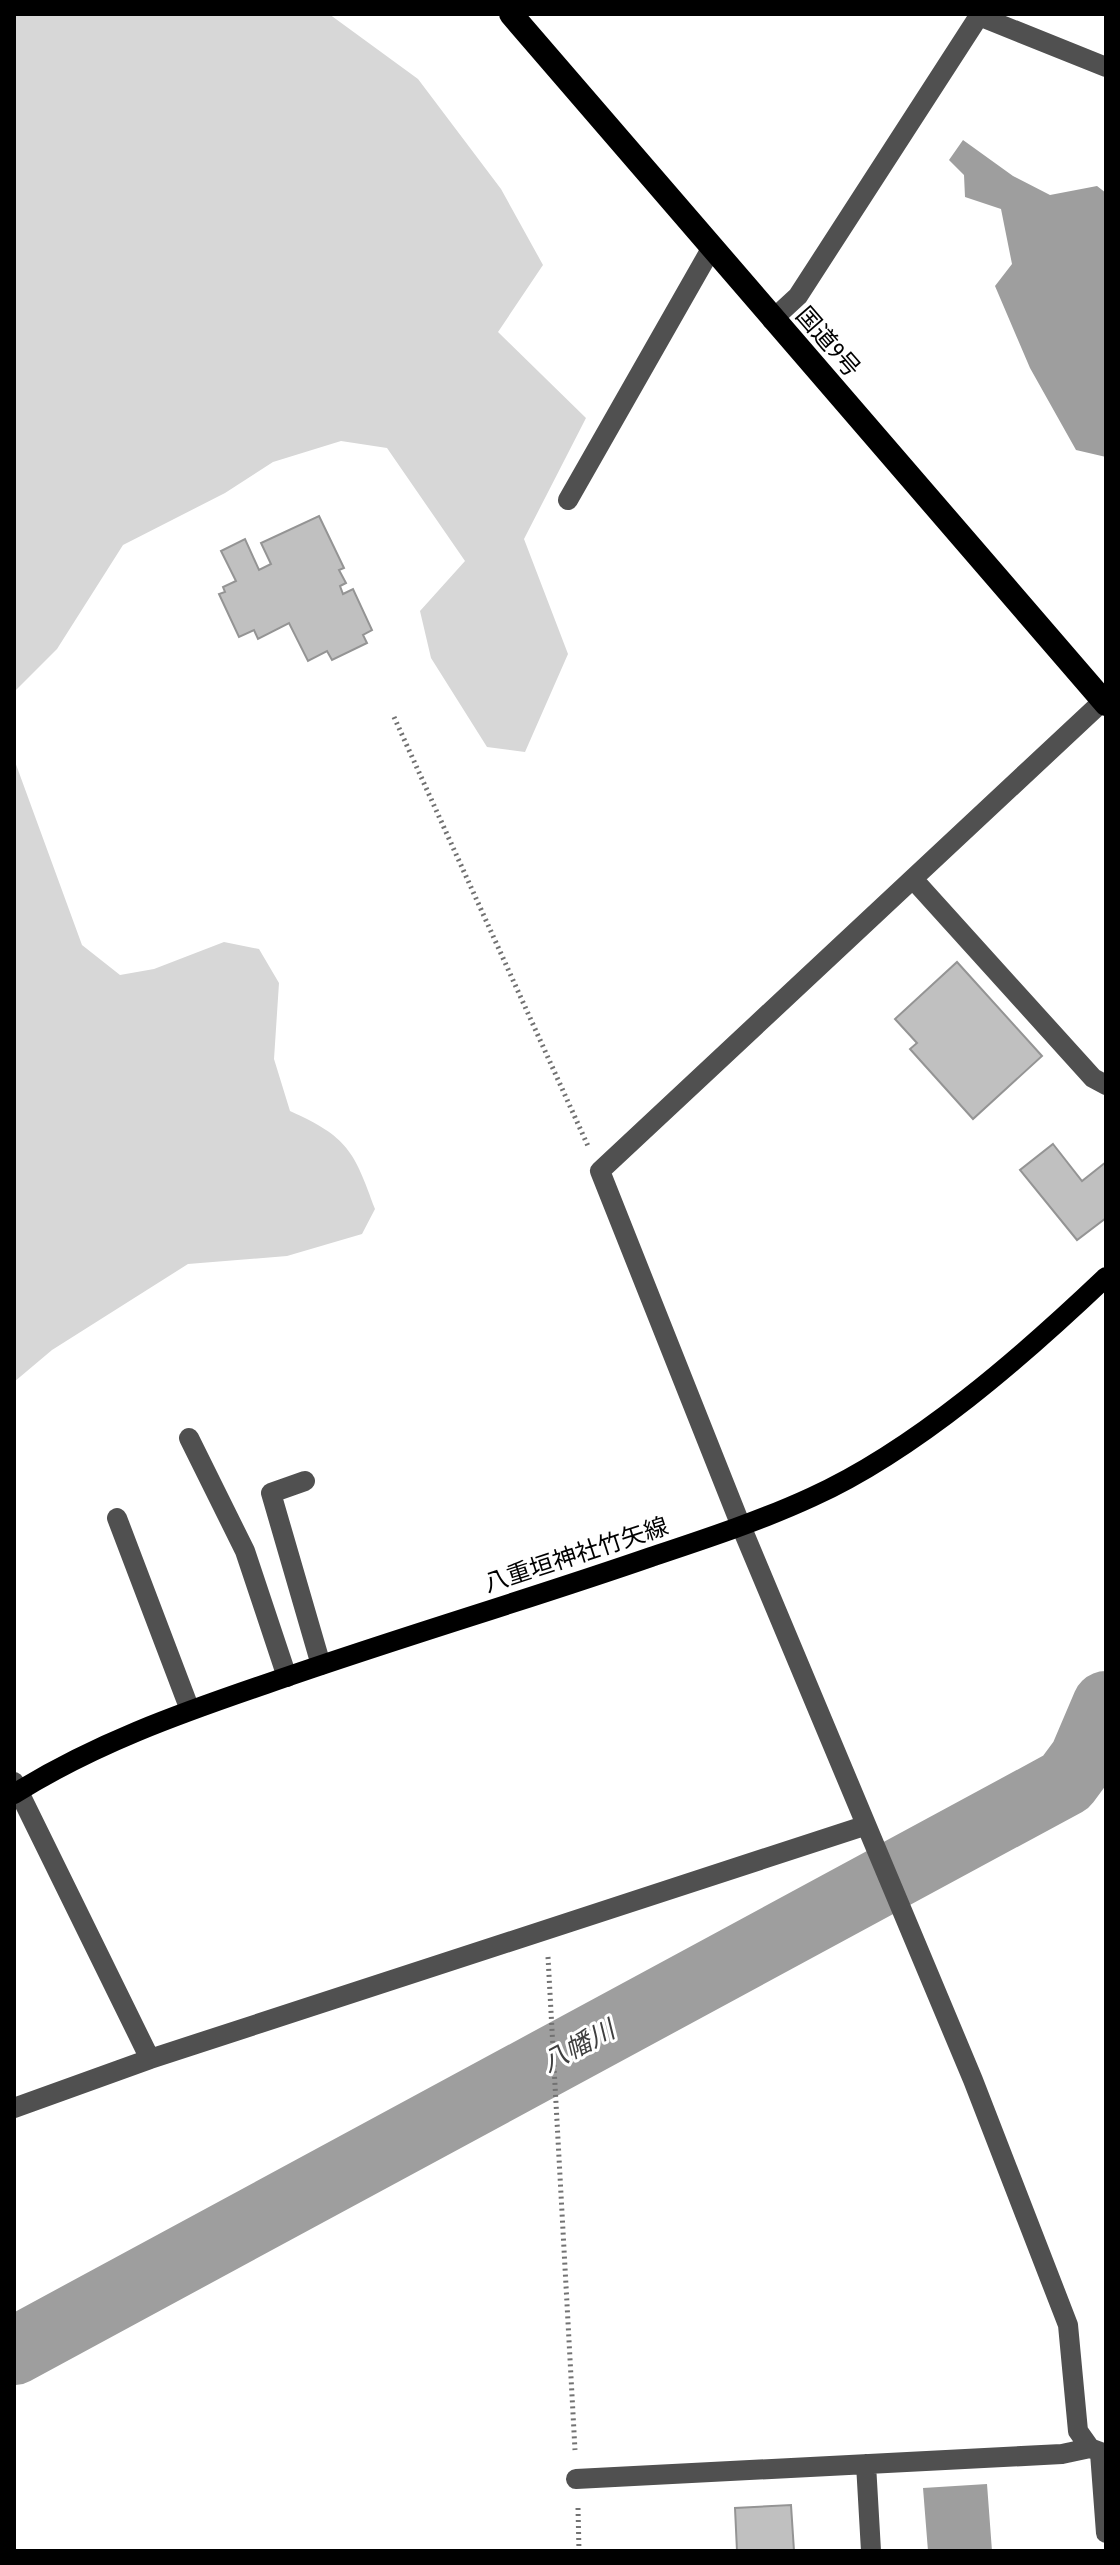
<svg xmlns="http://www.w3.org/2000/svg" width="1120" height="2565" font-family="'Asap Condensed','Noto Sans JP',sans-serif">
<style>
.green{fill:#d7d7d7}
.water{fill:#9e9e9e}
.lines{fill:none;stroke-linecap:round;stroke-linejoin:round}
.river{stroke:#9e9e9e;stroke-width:68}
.building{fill:#c0c0c0;stroke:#949494;stroke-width:2}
.path{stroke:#727272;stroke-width:5;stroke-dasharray:2 4;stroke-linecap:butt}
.minor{stroke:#505050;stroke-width:20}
.major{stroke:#000;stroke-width:20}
.highway{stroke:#000;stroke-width:24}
.labels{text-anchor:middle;stroke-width:6;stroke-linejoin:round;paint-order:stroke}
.street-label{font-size:24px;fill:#000;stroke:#fff}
.water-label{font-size:26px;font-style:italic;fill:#3f3f3f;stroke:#fff}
</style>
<rect width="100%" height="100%" fill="#fff"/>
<path class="green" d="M14 14H329L418 79 501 189 543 265 498 332 586 418 524 539 568 654 525 752 487 747 431 658 420 611 465 561 387 448 341 441 273 462 225 493 123 545 57 649 14 692Z
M14 759 82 945 120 975 154 969 224 942 259 949 279 983 274 1059 290 1111C348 1137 354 1151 375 1209L362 1234 287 1256 188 1264 52 1350 14 1382Z"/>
<path class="water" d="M963 140 1013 176 1050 195 1097 186 1106 193V457L1076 450 1030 368 995 286 1012 264 1001 209 965 197 964 175 949 160Z
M987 2484 992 2551H928L923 2488Z"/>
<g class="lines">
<path class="river" d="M14 2351 1066 1782 1083 1759 1106 1705"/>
</g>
<path class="building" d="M319 516 344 568 339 570 346 583 340 586 343 594 353 589 372 630 363 635 367 643 332 660 327 651 308 661 289 623 258 639 254 630 239 637 219 594 225 592 223 587 236 581 221 551 245 539 259 570 271 564 261 543Z
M957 962 1042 1056 973 1119 910 1049 917 1043 895 1019Z
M1053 1144 1082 1181 1106 1162V1218L1077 1240 1020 1170Z
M791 2505 794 2551H737L735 2508Z"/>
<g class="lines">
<path class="path" d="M394 717 588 1146
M548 1957 575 2450
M578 2508 579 2551"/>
<path class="minor" d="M772 320 798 296 979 16 1106 67
M568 500 711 249
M1103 701 600 1171 741 1526 973 2080 1068 2325 1078 2431 1090 2448 1106 2454
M913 879 1093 1078 1106 1085
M189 1438 245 1551 287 1677
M305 1481 271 1493 321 1665
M117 1518 190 1710
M14 1782 150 2059
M14 2108 150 2059 864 1826
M1100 2453 1106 2533
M866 2464 871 2551
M576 2479 1062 2454 1090 2448"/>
<path class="major" d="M14 1794C94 1744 178 1714 266 1684 394 1639 524 1601 651 1557 705 1539 760 1521 812 1497 916 1450 1024 1355 1106 1277"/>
<path class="highway" d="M511 14 1106 704"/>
</g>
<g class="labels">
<g class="street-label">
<text transform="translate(828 342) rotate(49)" y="8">国道9号</text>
<text transform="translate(576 1555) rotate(-18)" y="8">八重垣神社竹矢線</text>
</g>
<g class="water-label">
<text transform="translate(578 2046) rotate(-28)" y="9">八幡川</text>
</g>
</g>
<rect width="1120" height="2565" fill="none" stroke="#000000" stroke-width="32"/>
</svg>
